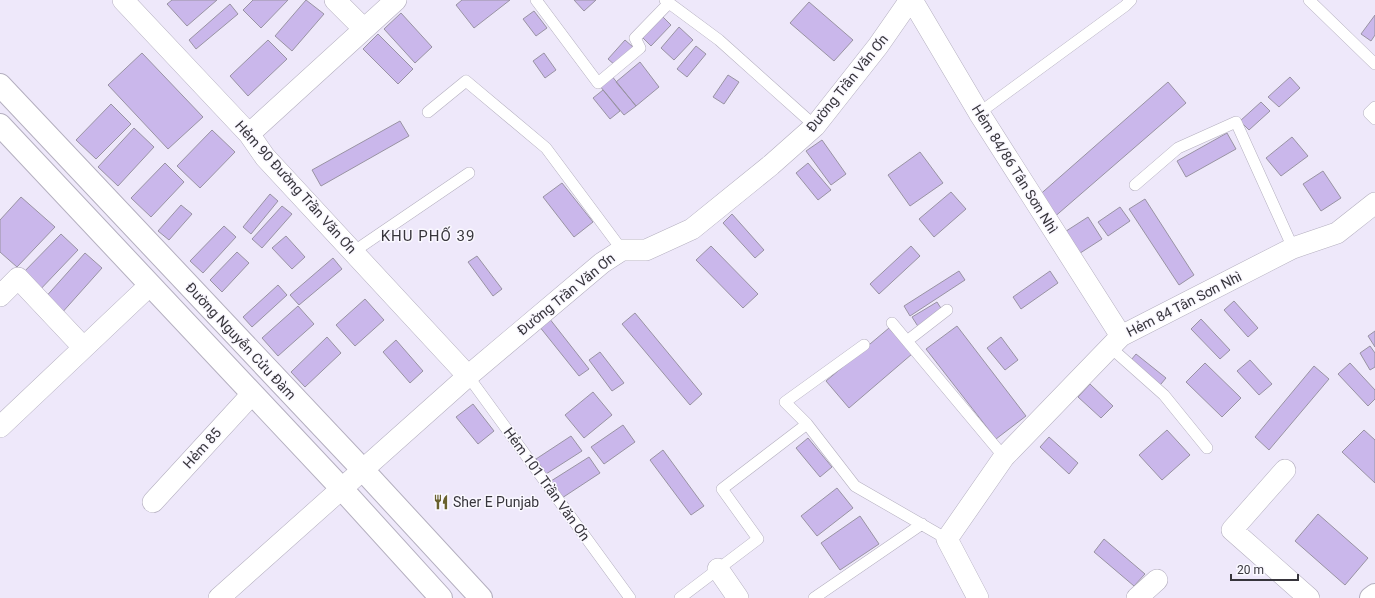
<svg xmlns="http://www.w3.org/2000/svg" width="1375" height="598" font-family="Roboto,sans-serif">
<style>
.building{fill:#cab7eb;stroke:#9993a3}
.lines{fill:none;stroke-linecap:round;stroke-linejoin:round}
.service-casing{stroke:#b4afbf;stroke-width:12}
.minor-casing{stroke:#b4afbf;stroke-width:22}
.tertiary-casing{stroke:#b4afbf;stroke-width:24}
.service{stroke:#fff;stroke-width:11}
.minor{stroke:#fff;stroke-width:21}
.tertiary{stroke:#fff;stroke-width:22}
.labels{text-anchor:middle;stroke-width:3;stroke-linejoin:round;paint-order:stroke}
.street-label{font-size:14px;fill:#37353c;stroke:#faf8ff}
.poi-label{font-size:14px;fill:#37353c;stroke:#faf8ff;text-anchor:start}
.neighbourhood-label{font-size:15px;letter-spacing:1px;fill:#37353c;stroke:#faf8ff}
</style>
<rect width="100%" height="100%" fill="#eee8fa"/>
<path class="building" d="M172 0H217L187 26 167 4Z
M253 0H288L261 28 243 10Z
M306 0 324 14 292 51 275 36Z
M462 0H510L474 28 456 5Z
M574 0H596L584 11Z
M809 2 853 40 834 61 790 23Z
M230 4 238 14 196 49 189 40Z
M534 11 547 28 536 36 523 19Z
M401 13 432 47 415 63 384 29Z
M1375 15V35L1371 41 1361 34Z
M662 16 671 25 651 46 642 37Z
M679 27 693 40 674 60 661 48Z
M378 34 413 69 398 84 363 49Z
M268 40 287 59 248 96 230 76Z
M625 40 633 47 616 66 608 59Z
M696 46 706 54 687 77 677 69Z
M142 53 203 117 168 149 108 85Z
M544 53 556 70 545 78 533 61Z
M640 62 659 87 636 106 616 82Z
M611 75 636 106 624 115 599 85Z
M728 75 739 82 724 104 713 97Z
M1290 77 1300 88 1279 107 1268 97Z
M1168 82 1186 103 1052 219 1036 198Z
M603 90 620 111 610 119 593 98Z
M1261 102 1270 111 1249 130 1240 121Z
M111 104 131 124 96 159 76 140Z
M400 121 409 136 321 186 312 170Z
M134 128 154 147 118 186 98 167Z
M212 130 235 152 200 188 177 166Z
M1227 133 1236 149 1186 177 1177 161Z
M1292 137 1308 156 1281 176 1266 158Z
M822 140 846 174 831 185 806 151Z
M920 152 943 183 910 206 888 175Z
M165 163 184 182 151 217 131 198Z
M808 163 831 190 818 200 796 173Z
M1323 171 1341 198 1321 211 1303 184Z
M562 183 593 222 574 237 543 197Z
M951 192 966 209 934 237 919 219Z
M270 194 278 201 251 234 243 227Z
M21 197 55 227 17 267 0 252V220Z
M1145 199 1194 275 1179 285 1129 209Z
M181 205 192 214 169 240 158 231Z
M282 206 292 214 262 248 252 239Z
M1120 207 1130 221 1108 236 1098 222Z
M732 214 764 250 755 258 723 223Z
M1088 217 1102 239 1074 257 1060 235Z
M224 226 236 237 203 273 190 261Z
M61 234 78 250 36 294 19 277Z
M286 236 305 257 292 269 272 248Z
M711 246 758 294 743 308 696 260Z
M911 246 920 256 879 294 870 284Z
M237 252 249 263 222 292 210 280Z
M85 253 102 268 60 315 43 300Z
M477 256 502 289 493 296 468 262Z
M333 258 342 269 299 305 290 295Z
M959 271 965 280 910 316 904 306Z
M1050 271 1058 283 1021 309 1013 297Z
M278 285 287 295 252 327 243 317Z
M365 299 384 320 355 346 336 325Z
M1234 301 1258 328 1248 337 1224 310Z
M937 302 944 313 919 328 912 317Z
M298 306 314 324 278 356 262 338Z
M635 313 702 394 690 405 622 324Z
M549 318 589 369 579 376 539 326Z
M1201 319 1230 350 1220 359 1191 329Z
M957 326 1026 416 996 439 926 349Z
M889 328 912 354 849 408 826 381Z
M1375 331V347L1368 336Z
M327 337 341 353 305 387 291 372Z
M1001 337 1018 360 1005 370 987 348Z
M396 340 423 371 410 383 383 352Z
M1370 346 1375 353V367L1370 370 1360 353Z
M600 352 624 383 612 391 589 360Z
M1136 354 1166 378 1156 390 1126 366Z
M1250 360 1272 384 1259 395 1237 371Z
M1205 363 1241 398 1222 417 1186 382Z
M1350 363 1375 390V399L1368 406 1338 374Z
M1314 366 1329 379 1269 450 1255 437Z
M1090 384 1113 406 1101 418 1078 397Z
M593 392 612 415 584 438 565 415Z
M473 404 494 431 478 444 456 417Z
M623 425 635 442 604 464 591 447Z
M1167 430 1190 455 1162 480 1139 455Z
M1364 430 1375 440V483L1342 452Z
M571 436 582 451 546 474 536 459Z
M1049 437 1078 463 1069 474 1040 447Z
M808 438 832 467 820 477 796 448Z
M663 450 704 506 691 515 650 460Z
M589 457 600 473 562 498 551 481Z
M837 488 853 508 817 536 801 516Z
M1318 514 1368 558 1345 585 1295 541Z
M860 516 879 544 840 570 821 543Z
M1104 539 1145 574 1134 586 1094 552Z"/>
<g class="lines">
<defs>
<path id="service" d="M536 0 598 83 640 48 635 38 669 3
M665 0 719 40 815 126
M1309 0 1375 64
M1375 107 1369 113 1375 119
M428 112 466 81 546 148 622 250
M979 113 1125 6 1131 0
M1135 185 1178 148 1236 122 1293 248
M353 252 469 173
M892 323 1004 457
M907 341 947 310
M864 345 785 402 807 424 855 486 947 539
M1110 347 1164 395 1207 448
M468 376 630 598
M680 598 758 539 722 489 807 424
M814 598 922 524"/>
<path id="minor" d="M123 0 249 134 265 157 468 376
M335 0 364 29
M912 0 979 113 1121 336
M249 134 396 0
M0 296 18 278 83 347
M0 427 150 285
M1285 470 1232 530 1309 598
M153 502 252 394
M718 569 738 598
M219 598 468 376 602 263 622 250H646L692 229 771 165 815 126 878 46 910 0
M978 598 947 539 1004 457 1121 336 1293 248 1337 233 1375 203
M1137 598 1157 580"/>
<path id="tertiary" d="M0 85 363 470 481 598
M0 125 342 489 441 598
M1371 598 1375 595"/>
</defs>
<use href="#service" class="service-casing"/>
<use href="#minor" class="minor-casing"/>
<use href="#tertiary" class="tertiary-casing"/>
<use href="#service" class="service"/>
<use href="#minor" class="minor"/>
<use href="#tertiary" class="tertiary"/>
</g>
<defs>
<symbol id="restaurant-bare" viewBox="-9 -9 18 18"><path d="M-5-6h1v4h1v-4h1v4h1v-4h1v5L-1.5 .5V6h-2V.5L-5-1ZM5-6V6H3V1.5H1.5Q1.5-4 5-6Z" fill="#69602d" stroke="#faf8ff" stroke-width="2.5" paint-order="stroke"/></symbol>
</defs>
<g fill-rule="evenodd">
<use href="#restaurant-bare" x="430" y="491" width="22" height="22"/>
</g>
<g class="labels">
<g class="street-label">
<text transform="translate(847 83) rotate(-51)" y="5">Đường Trần Văn Ơn</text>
<text transform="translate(1015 169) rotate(58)" y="5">Hẻm 84/86 Tân Sơn Nhì</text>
<text transform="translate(296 187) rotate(48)" y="5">Hẻm 90 Đường Trần Văn Ơn</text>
<text transform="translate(566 294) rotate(-39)" y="5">Đường Trần Văn Ơn</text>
<text transform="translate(1184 304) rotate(-27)" y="5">Hẻm 84 Tân Sơn Nhì</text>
<text transform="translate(241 341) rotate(47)" y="5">Đường Nguyễn Cửu Đàm</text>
<text transform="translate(202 448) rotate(-48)" y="5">Hẻm 85</text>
<text transform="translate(547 484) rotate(54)" y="5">Hẻm 101 Trần Văn Ơn</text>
</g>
<g class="poi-label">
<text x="453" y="507">Sher E Punjab</text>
</g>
<g class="neighbourhood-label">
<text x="428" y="241">KHU PHỐ 39</text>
</g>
</g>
<path d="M1231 574v6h67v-6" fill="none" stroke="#37353c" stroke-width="2"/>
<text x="1237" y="574" font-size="12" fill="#37353c" stroke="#faf8ff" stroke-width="3" paint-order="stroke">20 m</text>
</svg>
